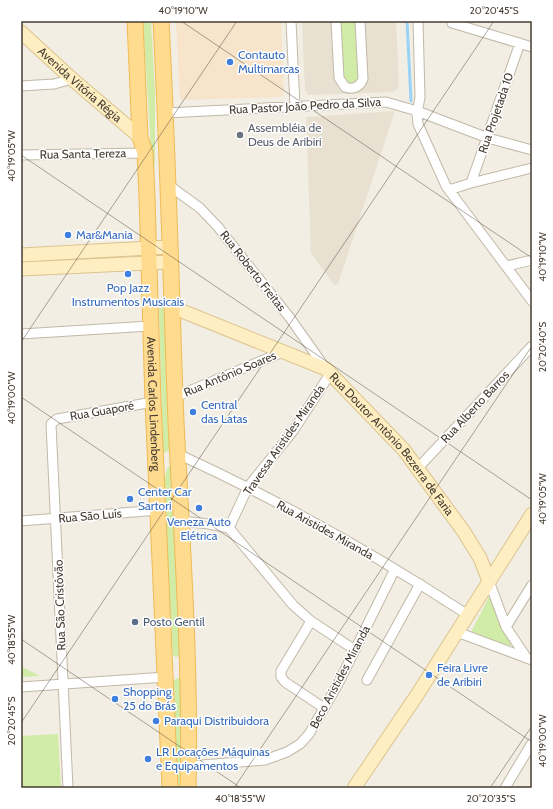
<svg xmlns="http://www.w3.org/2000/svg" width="553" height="809" font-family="Cabin,sans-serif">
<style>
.residential{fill:#e8e0d1}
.commercial{fill:#f8e3cb}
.green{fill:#d0eca7}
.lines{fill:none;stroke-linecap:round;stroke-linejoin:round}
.stream{stroke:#99d4f7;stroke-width:3}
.street-casing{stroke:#c2b8a8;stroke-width:11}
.secondary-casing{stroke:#dbc490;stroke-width:15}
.primary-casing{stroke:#eebb56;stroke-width:17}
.street{stroke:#fff;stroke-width:9}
.secondary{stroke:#ffeec1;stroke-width:13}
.primary{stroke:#ffdb90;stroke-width:15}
.ticks{fill:none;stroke:#463d33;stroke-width:1;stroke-opacity:0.45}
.shop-dot{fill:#3f7fe0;stroke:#fff;stroke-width:1.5}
.worship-dot{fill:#6b7280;stroke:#fff;stroke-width:1.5}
.service-dot{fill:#5c6f8a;stroke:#fff;stroke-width:1.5}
.labels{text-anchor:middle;stroke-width:3;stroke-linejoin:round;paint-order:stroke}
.shop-label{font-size:12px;fill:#366cbe;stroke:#fff;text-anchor:start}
.street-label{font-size:12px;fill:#463d33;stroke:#fff}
.worship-label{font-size:12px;fill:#5b616d;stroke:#fff;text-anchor:start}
.service-label{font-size:12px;fill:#4e5e75;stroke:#fff;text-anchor:start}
.neatline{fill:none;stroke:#463d33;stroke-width:1.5}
.ticks-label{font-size:10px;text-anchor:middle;fill:#463d33}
</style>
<rect width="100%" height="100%" fill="#f3eee3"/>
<path class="residential" d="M302 21H396L399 85 397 89 393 92 308 95 305 90Z
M395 111 338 284 334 285 311 253 306 117Z"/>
<path class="commercial" d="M176 21H281L284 94 281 97 180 100Z"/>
<path class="green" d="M143 21H151L155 91V166H152Z
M340 21H357L359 78 356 83 349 85 343 80Z
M159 308H165L171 449 163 454Z
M172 463 180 656 176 657 173 656 163 482 167 469Z
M490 595 513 643 507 648 470 634Z
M21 666 24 668 40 676 21 677Z
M182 676 183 788H177L174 680Z
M58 734 61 788H21V736Z"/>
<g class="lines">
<path class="stream" d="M407 21 411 101"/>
<defs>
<path id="street" d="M291 21 295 106
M336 21 339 78 345 87C353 90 360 87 363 79L360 21
M418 21 420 97 417 114 418 124 446 186 532 301
M452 21V23L532 47
M21 86 54 84 72 79
M166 113 386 102 417 111 488 138 532 150
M21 155 145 153
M471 183 520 43
M167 184 200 208 218 227 290 318 326 369
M449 190 471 183 532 168
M507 266 532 260
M21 334 150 326
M175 397 285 351
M178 454C278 500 375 554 468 615
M418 468 532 346
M21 521 159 510
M181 521 209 524 229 528 293 605 311 621 355 650
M229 528 248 487 293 431 330 374
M489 581 506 627 526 657
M311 621 281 671V677L285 682 324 708
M506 627 532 585
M457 632 532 660
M367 680 420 584
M21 687 166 677
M189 766 265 760 287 752 300 744 309 734 338 684 395 569
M68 788 51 424 57 419 153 402
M505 788 532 743"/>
<g id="secondary">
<path id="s1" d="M21 32 72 79 140 137"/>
<path d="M21 255 169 247"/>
<path d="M21 269 170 262"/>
<path id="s2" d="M172 307 326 369 404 450 464 532 480 558 489 581"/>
<path d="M354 788 417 695 532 514"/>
</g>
<g id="primary">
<path id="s3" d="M135 21 140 137 145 153 147 197 153 402 170 788"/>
<path d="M161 21C168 154 171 288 176 422 182 544 191 666 188 788"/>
</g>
</defs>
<use href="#street" class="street-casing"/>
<use href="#secondary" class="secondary-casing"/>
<use href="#primary" class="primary-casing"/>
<use href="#street" class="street"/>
<use href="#secondary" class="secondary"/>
<use href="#primary" class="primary"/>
</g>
<path class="ticks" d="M181 21 532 258M21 155 532 500M21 342 237 21M21 397 532 742M21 639 241 788M21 723 494 21M234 788 532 346M490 788 532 726"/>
<g class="shop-dot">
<circle cx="230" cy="62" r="4"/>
<circle cx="68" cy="235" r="4"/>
<circle cx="128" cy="274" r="4"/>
<circle cx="193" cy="412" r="4"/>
<circle cx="130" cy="499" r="4"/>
<circle cx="199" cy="508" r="4"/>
<circle cx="429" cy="675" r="4"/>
<circle cx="115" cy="699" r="4"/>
<circle cx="156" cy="721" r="4"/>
<circle cx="148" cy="759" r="4"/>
</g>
<circle class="worship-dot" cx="240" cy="135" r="4"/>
<circle class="service-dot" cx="135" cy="622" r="4"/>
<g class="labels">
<g class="shop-label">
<text x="238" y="59">Contauto<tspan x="238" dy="14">Multimarcas</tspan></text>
<text x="76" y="239">Mar&amp;Mania</text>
<text x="128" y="292" text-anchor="middle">Pop Jazz<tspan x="128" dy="14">Instrumentos Musicais</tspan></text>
<text x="201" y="409">Central<tspan x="201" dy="14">das Latas</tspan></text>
<text x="138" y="496">Center Car<tspan x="138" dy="14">Sartori</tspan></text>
<text x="199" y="526" text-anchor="middle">Veneza Auto<tspan x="199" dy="14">Elétrica</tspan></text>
<text x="437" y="672">Feira Livre<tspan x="437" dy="14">de Aribiri</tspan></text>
<text x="123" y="696">Shopping<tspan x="123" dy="14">25 do Brás</tspan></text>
<text x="164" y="725">Paraqui Distribuidora</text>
<text x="156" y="756">LR Locações Máquinas<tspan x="156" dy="14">e Equipamentos</tspan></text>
</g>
<g class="street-label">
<text dy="4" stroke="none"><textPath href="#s1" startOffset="79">Avenida Vitória Régia</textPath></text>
<text transform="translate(305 106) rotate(-3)" y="4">Rua Pastor João Pedro da Silva</text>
<text transform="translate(496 113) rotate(-71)" y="4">Rua Projetada 10</text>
<text transform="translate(83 154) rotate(-1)" y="4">Rua Santa Tereza</text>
<text transform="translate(253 271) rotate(52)" y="4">Rua Roberto Freitas</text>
<text transform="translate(230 374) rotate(-23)" y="4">Rua Antônio Soares</text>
<text dy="4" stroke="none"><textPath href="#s3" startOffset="384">Avenida Carlos Lindenberg</textPath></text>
<text transform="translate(475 407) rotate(-47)" y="4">Rua Alberto Barros</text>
<text transform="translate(102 411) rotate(-10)" y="4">Rua Guaporé</text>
<text transform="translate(284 440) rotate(-55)" y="4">Travessa Aristides Miranda</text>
<text dy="4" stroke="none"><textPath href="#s2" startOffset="266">Rua Doutor Antônio Bezerra de Faria</textPath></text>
<text transform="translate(90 516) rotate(-5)" y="4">Rua São Luís</text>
<text transform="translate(325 530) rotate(29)" y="4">Rua Aristides Miranda</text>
<text transform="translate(60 605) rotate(-92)" y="4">Rua São Cristóvão</text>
<text transform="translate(340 677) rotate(-62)" y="4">Beco Aristides Miranda</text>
</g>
<g class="worship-label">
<text x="248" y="132">Assembléia de<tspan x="248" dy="14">Deus de Aribiri</tspan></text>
</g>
<g class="service-label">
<text x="143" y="626">Posto Gentil</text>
</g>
</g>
<rect width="553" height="809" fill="none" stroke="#ffffff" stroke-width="44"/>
<rect x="22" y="22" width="509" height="765" class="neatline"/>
<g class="ticks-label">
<text x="183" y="14">40°19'10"W</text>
<text x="494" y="14">20°20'45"S</text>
<text transform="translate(11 156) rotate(-90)" y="4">40°19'05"W</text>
<text transform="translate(542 257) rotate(-90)" y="4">40°19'10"W</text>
<text transform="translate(542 347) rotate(-90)" y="4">20°20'40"S</text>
<text transform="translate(11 398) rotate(-90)" y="4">40°19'00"W</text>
<text transform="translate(542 499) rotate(-90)" y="4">40°19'05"W</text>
<text transform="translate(11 640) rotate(-90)" y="4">40°18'55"W</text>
<text transform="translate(11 721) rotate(-90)" y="4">20°20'45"S</text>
<text transform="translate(542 741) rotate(-90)" y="4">40°19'00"W</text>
<text x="240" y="802">40°18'55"W</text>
<text x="491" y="802">20°20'35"S</text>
</g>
</svg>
